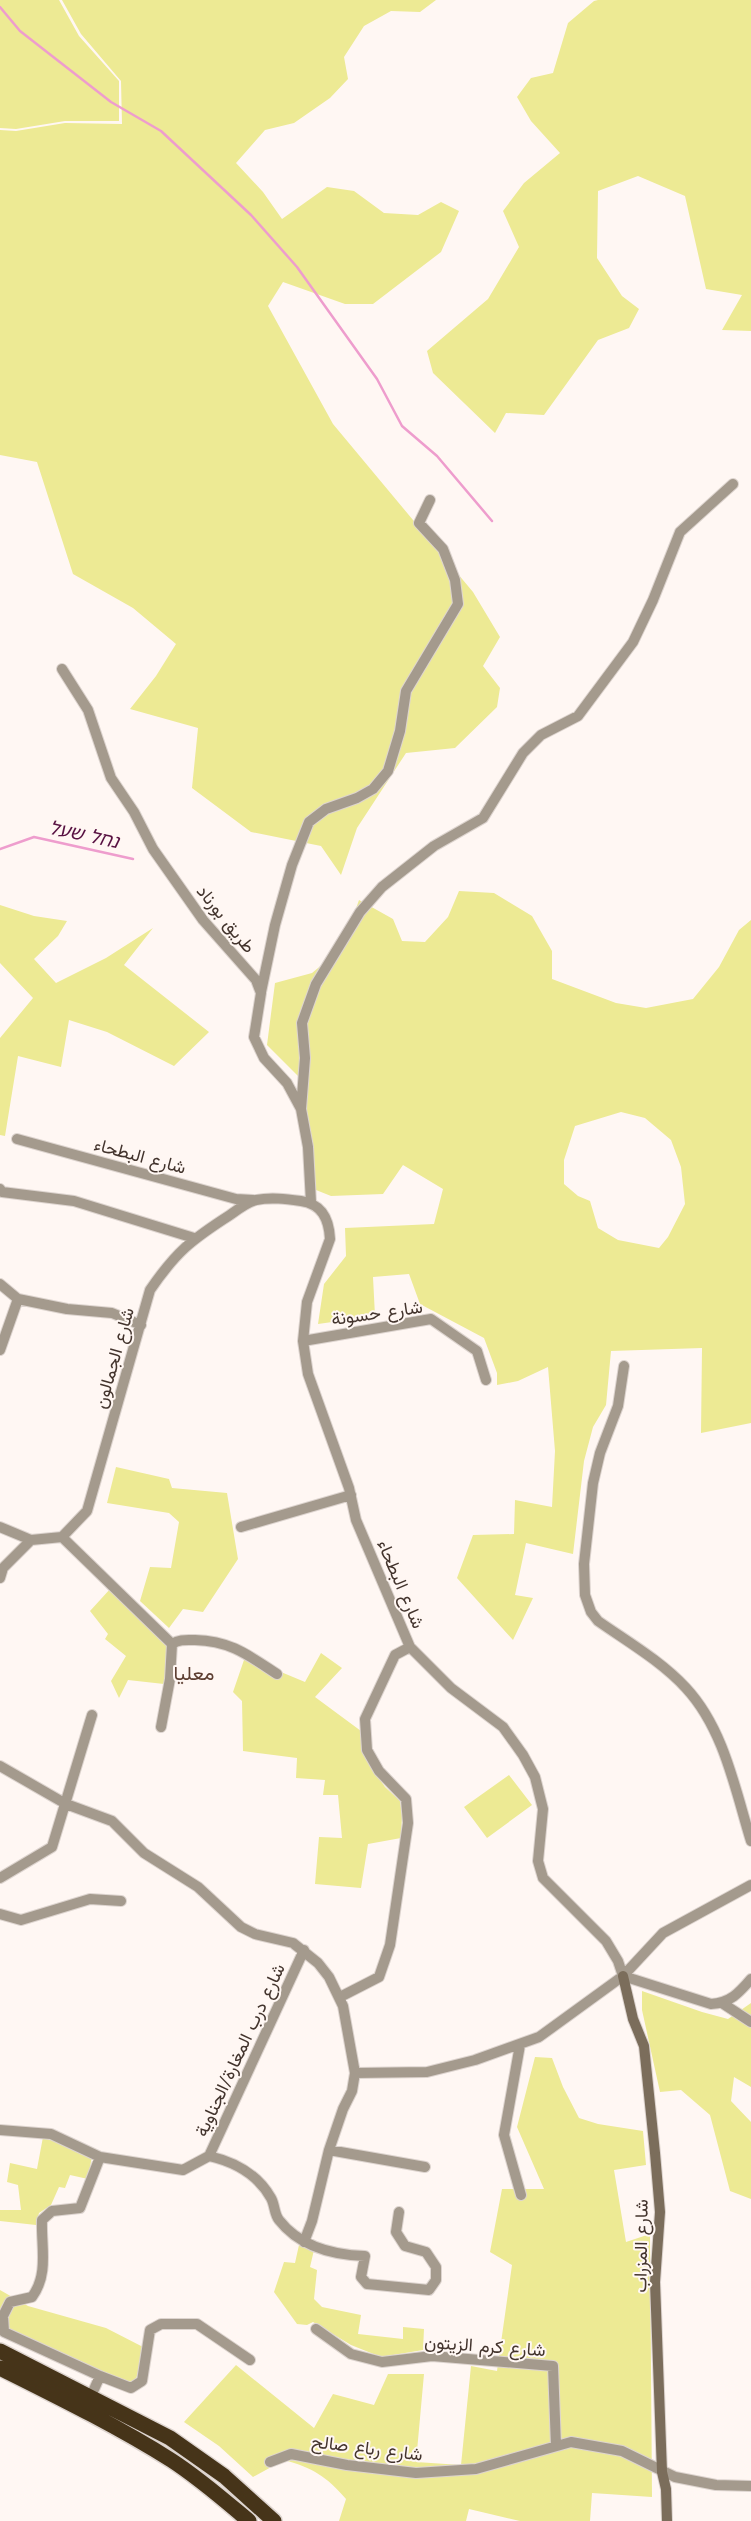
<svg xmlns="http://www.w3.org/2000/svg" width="751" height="2521" font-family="'Work Sans',Vazirmatn,'Noto Sans Hebrew',sans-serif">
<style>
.green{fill:#edea94;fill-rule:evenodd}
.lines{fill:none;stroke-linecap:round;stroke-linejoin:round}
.stream{stroke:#ee9dcd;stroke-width:2.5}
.street-casing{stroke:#ddd4cf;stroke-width:12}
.secondary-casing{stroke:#ddd4cf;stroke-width:12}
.highway-casing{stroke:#ddd4cf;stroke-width:18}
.street{stroke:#a49a8d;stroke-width:10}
.secondary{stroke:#7b6d5b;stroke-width:10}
.highway{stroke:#463419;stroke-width:15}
.labels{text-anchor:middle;stroke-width:4;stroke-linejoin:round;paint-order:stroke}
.street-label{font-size:18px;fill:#43342d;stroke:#fff7f3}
.water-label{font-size:19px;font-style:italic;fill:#581242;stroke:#fff7f3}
.quarter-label{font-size:20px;fill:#5d3e31;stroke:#fff7f3}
</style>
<rect width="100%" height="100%" fill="#fff7f3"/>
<path class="green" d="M0 0H59L79 36 119 81V121H65L16 129 0 128Z
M62 0H436L420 12 391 11 364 26 344 57 348 79 330 98 294 123 265 130 236 163 263 192 282 219 327 187 354 191 384 213 418 215 441 202 459 211 441 252 373 304H345L283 282 268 306 333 424 473 592 500 637 483 666 500 688 497 707 455 748 406 753 357 828 341 875 321 846 251 832 192 788 198 728 130 709 156 676 176 644 133 608 73 574 37 462 0 455V130L16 131 65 123 122 124 121 81 81 34Z
M598 0H751V331L722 330 742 295 706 289 685 196 638 176 598 191 597 258 622 296 639 309 629 328 598 340 544 415 506 413 495 433 433 373 427 351 488 299 519 247 503 211 524 183 560 153 531 121 517 97 531 78 553 73 568 23 594 1Z
M459 891 494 893 532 916 552 951V979L616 1003 646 1008 693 999 719 967 739 930 751 920V1423L701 1433 702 1348 611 1351 606 1405 593 1427 584 1461 573 1554 526 1543 515 1595 533 1598 513 1640 457 1578 473 1535 514 1534 515 1500 552 1507 555 1451 548 1367 518 1381 497 1385V1373L484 1338 420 1304 409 1274 373 1277 375 1316 318 1324 324 1284 346 1256 345 1228 434 1224 443 1189 403 1165 383 1194 331 1196 311 1188 300 1078 267 1045 275 983 312 973 342 948 359 900 393 919 402 941 425 942 448 917ZM621 1112 645 1118 671 1140 681 1167 685 1204 668 1237 659 1248 618 1240 598 1228 590 1201 578 1196 564 1184V1160L575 1126Z
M0 905 34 916 67 921 58 936 34 959 56 983 106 958 153 928 124 965 209 1032 174 1066 107 1032 69 1020 61 1067 18 1056 5 1136 0 1135V1038L33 998 0 963Z
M116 1467 169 1479 172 1488 227 1493 238 1559 203 1612 183 1609 169 1628 140 1601 150 1567 171 1568 179 1522 169 1513 107 1503Z
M111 1588 167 1643 169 1656 164 1684 128 1680 119 1698 111 1681 126 1656 105 1639 108 1634 90 1611Z
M321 1653 342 1668 315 1697 361 1731 370 1765 385 1787 400 1801 402 1815 401 1838 368 1844 361 1888 315 1884 319 1837 342 1838 338 1795H323L325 1780 296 1778 297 1758 243 1751 242 1701 233 1692 245 1657 305 1682Z
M509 1775 532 1805 487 1838 464 1807Z
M642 1991 702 2012 728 2019 751 2003V2087L734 2077 731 2101 751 2122V2199L730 2191 710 2115 681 2090 660 2092 642 2010Z
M535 2057 552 2058 563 2087 579 2118 598 2124 643 2131 646 2165 614 2170 626 2242 650 2234 652 2497 592 2493 590 2521H520L469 2509 466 2521H339L346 2499C326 2476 313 2468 284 2460L253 2477 219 2446 184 2422 236 2365 314 2428 333 2394 374 2405 388 2374H424L416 2462 461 2465 471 2366 497 2371 512 2265 490 2252 502 2189H544L517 2127Z
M43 2137 92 2156 88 2179 70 2175 65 2188 59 2187 51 2205 39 2213 36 2225 0 2221V2210H21L18 2185 7 2182 10 2163 37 2169Z
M299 2245 314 2250 310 2267 317 2270 314 2299 322 2307 361 2315 358 2334 403 2339V2327L424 2329 423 2350 381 2357 351 2345 313 2322 307 2325 297 2324 274 2292 284 2262 295 2263Z
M0 2290 28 2306 106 2328 145 2348 132 2393 0 2334Z"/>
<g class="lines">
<path class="stream" d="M0 7 20 31 111 102 161 131 251 215 297 267 377 379 402 426 437 456 492 521
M0 849 34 837 133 859"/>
<defs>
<path id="street" d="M62 669 88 710 111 778 134 812 153 849 203 920 256 980 261 993 254 1037 264 1058 287 1083 301 1109 308 1147 311 1202
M261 992 275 925 292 865 309 822 326 809 357 798 373 789 388 771 400 731 406 691 458 604 455 580 443 549 419 523 430 500
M301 1109 305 1058 302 1023 316 984 360 912 382 887 434 846 483 818 523 753 541 735 578 716 633 642 653 600 680 532 733 484
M17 1139 236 1199 253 1200
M0 1189 2 1192 74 1201 194 1238
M0 1284 18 1299 67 1309 112 1313 141 1325
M303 1341 431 1319 477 1351 486 1380
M0 1350 18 1299
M624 1366 618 1406 600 1453 593 1483 584 1564 585 1595 591 1612 598 1621C628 1642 661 1661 686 1688 724 1729 735 1789 751 1841
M0 1527 31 1540
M241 1527 351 1495
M62 1537 172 1644 170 1679 161 1727
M0 1578 3 1568 31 1540 62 1537 87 1511 150 1290C176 1252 191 1240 230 1215 237 1210 247 1202 256 1200 271 1197 286 1199 301 1201 322 1204 329 1219 330 1239L307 1302 303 1341 308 1374 349 1488 356 1520 410 1647 451 1688 503 1727 523 1755 535 1777 543 1809 538 1861 543 1878 606 1941 618 1961 623 1976 711 2004C730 2003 739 1993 751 1979
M172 1644C180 1639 186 1640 195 1640 231 1641 248 1655 277 1674
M0 1766 66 1804 112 1821 144 1853 198 1887 241 1927 255 1934 293 1943 318 1963 329 1977 343 2006 355 2073 352 2091 343 2109 329 2150 312 2221 304 2242
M0 1878 52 1847 92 1715
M0 1914 21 1920 90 1899 121 1901
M340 1997 379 1977 390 1945 408 1823 406 1799 379 1771 367 1750 365 1719 395 1655 410 1647
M722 2003 751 2022
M520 2045 504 2135 521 2195
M355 2073 427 2072 475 2060 539 2037 623 1976 663 1933 751 1885
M0 2130 51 2134 100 2157 183 2170 209 2156 304 1950
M329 2150 425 2167
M209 2156C235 2162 258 2175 271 2198 275 2205 274 2214 279 2220 300 2247 333 2255 365 2256L361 2277 367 2284 429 2290 436 2280V2267L426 2252 405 2246 396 2232 399 2212
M316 2329 351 2354 382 2362 432 2356 553 2366 556 2446
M100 2376 4 2332 3 2316 10 2302 32 2297C49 2274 41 2247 42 2220L52 2211 80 2208 100 2157
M91 2396 100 2376 131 2388 142 2381 150 2330 161 2324H197L250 2360
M270 2462 291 2454 347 2465 416 2473 476 2469 571 2442 622 2451 675 2477 716 2485 751 2486"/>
<path id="secondary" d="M623 1976 633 2019 644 2046 655 2153 660 2212 655 2282 662 2472 666 2489 667 2521"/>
<path id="highway" d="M0 2351 170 2438 224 2476 274 2521
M0 2368C58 2397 117 2426 171 2460 199 2478 224 2500 249 2521"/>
</defs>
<use href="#street" class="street-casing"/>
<use href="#secondary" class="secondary-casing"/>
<use href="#highway" class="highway-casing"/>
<use href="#street" class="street"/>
<use href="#secondary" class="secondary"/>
<use href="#highway" class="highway"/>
</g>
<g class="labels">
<g class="street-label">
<text transform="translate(226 919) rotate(51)" y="6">طريق بورناد</text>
<text transform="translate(140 1156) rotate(15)" y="6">شارع البطحاء</text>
<text transform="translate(377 1313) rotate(-8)" y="6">شارع حسونة</text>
<text transform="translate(114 1358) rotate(-74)" y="6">شارع الجمالون</text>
<text transform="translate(401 1584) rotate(67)" y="6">شارع البطحاء</text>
<text transform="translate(240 2050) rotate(-65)" y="6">شارع درب المغارة/الجناوية</text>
<text transform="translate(641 2246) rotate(-89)" y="6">شارع المزراب</text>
<text transform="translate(485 2346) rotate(4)" y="6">شارع كرم الزيتون</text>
<text transform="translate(367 2448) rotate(7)" y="6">شارع رباع صالح</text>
</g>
<g class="water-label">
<text transform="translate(84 834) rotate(12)" y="7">נחל שעל</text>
</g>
<g class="quarter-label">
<text x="194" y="1680">معليا</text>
</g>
</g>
</svg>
